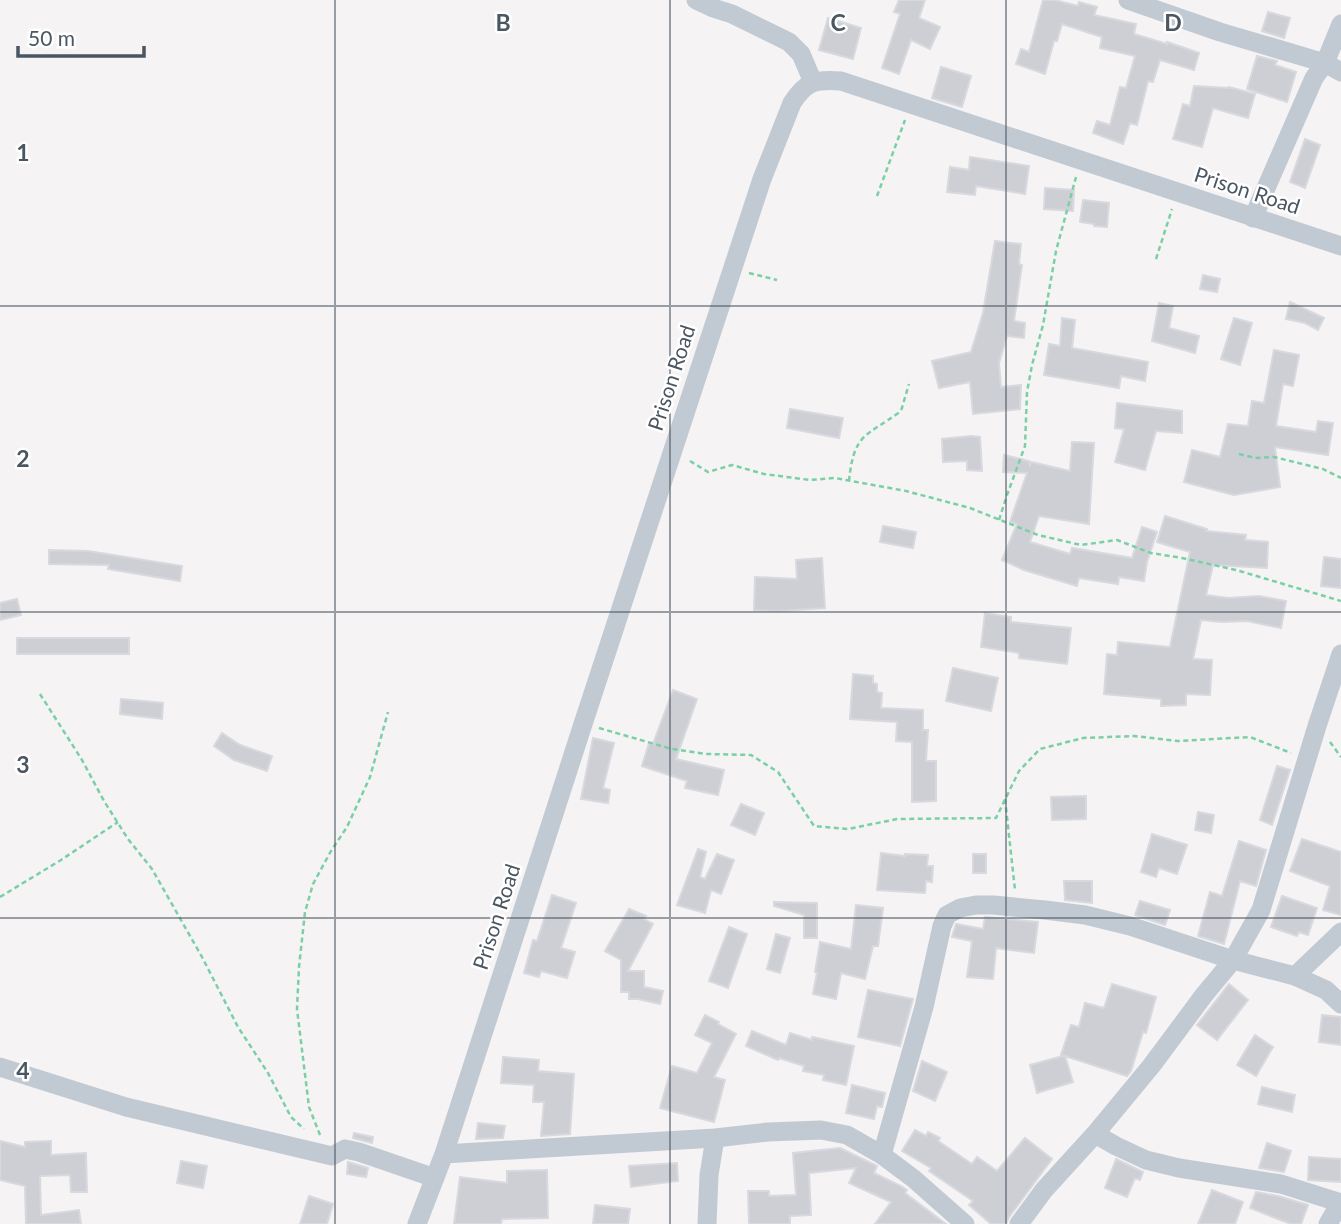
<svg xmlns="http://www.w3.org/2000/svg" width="1341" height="1224" font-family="Lato,sans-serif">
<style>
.building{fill:#cdcfd5;stroke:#d7d9de;stroke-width:2}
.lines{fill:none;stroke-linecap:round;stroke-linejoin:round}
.path{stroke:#7ad0a6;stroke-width:2.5;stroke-dasharray:5 3.5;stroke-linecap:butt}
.minor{stroke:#c1cad2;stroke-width:19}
.grid{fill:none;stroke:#4a5661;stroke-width:2;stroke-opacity:0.55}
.labels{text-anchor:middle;stroke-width:5;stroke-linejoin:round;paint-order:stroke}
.street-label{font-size:21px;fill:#4a5661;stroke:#fff}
.grid-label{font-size:23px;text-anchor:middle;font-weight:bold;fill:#4a5661;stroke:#fff;stroke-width:5;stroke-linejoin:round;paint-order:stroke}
</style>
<rect width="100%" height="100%" fill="#f5f3f3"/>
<path class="building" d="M899 0H925L919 18 940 27 930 49 911 40 899 74 882 68 900 14 894 12Z
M1043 0H1055L1078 6 1079 2 1097 7 1094 15 1136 24 1134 34 1167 44V42L1199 53 1194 70 1160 60 1153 82 1148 81 1137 125 1130 123 1123 144 1093 133 1097 121 1110 125 1120 87 1126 88 1135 56 1100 48 1102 37 1062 24 1057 41H1054L1045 74 1016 64 1021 49 1029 52Z
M1268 12 1290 18 1284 38 1262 31Z
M828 18 861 28 853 59 819 50Z
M1257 56 1277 61 1275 65 1296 72 1287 102 1247 89Z
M941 67 971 76 962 107 932 98Z
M1194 86 1229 88V87L1255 94 1248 118 1213 108 1202 147 1173 139 1183 104 1190 106Z
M1305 139 1320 145 1305 188 1290 182Z
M970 157 1029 166 1025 194 976 186 975 195 947 192 950 167 969 170Z
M1045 188 1074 190 1073 211 1044 209Z
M1083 200 1109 203 1107 227 1094 226V224L1080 222Z
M995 241 1021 244 1019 264 1022 265 1014 321 1025 323 1024 338 1007 336 999 363 1001 387 1021 385 1020 409 973 414 970 382 939 388 932 361 971 352 983 313Z
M1203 275 1220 279 1217 292 1200 289Z
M1290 302 1324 318 1318 330 1305 323 1286 319Z
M1159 303 1173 306 1169 328 1199 336 1195 353 1152 341Z
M1062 318 1075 320 1072 348 1148 362 1145 381 1121 376 1119 388 1044 375 1049 344 1060 346Z
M1234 318 1252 323 1240 365 1221 359Z
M1274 350 1299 355 1293 386 1283 384 1276 426 1316 432 1318 421 1333 423 1328 455 1275 447 1280 487 1234 495 1184 482 1192 450 1220 457 1228 424 1248 426 1252 401 1264 403Z
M1117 403 1182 411V433L1156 431 1145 470 1115 462 1124 429 1115 428Z
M790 409 843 418 839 438 787 428Z
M971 436 980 437 982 471 967 470V461L943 462 942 439Z
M1072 442 1094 443 1089 524 1039 516 1030 542 1070 554 1072 548 1132 558 1142 527 1157 532 1147 562 1144 581 1119 577 1118 584 1079 578 1077 586 1024 570 1002 560 1017 524 1010 522 1027 473 1003 472 1004 455 1029 461 1030 465 1031 462 1070 471Z
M1165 516 1207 529 1206 531 1246 535 1245 540 1268 542 1267 568 1213 565 1206 595 1228 598 1259 596 1286 601 1281 628 1247 621 1222 622 1201 620 1193 659 1212 660 1210 695 1186 694V705L1161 706V699L1104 694 1107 654 1117 655 1118 642 1170 647 1190 552 1157 542Z
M883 526 916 532 913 548 880 542Z
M49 550 88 551 182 566 180 581 108 569 109 565 49 564Z
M1324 557 1341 559V588L1321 586Z
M822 558 825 608 778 611 754 610 755 577 797 579 796 560Z
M17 599 21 615 0 620V603Z
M985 613 1011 617V622L1071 628 1067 664 1019 658V653L981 647Z
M17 638H129V654H17Z
M953 668 998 678 991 711 946 701Z
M853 674 873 676V683L877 684V692L882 693 881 708 923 710V730H928L926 761H936V801L912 802V742L896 741 897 722 850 719Z
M673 690 697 699 676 759 724 770 718 795 685 788 687 781 642 766 649 743 653 744Z
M121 699 163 703 162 719 120 714Z
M222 733 240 745 272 756 267 771 234 760 214 746Z
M593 738 614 743 603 788 610 790 608 803 581 799Z
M1277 766 1290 770 1272 825 1260 820Z
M1086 796V819L1052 820 1051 797Z
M741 804 764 813 755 835 731 825Z
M1198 812 1214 815 1211 833 1195 830Z
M1152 834 1187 845 1177 874 1159 868 1156 877 1141 872Z
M1302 839 1341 852V915L1323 910 1330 886 1290 871Z
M1239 841 1266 850 1256 886 1240 881 1224 944 1198 936 1210 892 1222 896Z
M698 849 706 852 700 877 705 879 717 854 734 860 721 894 711 890 705 913 677 905Z
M881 853 905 856V854L928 855 927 866H933L932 882 926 881 925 893 877 890Z
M973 854H986V873H973Z
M1064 881H1092V903L1065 900Z
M552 895 576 903 561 948 575 952 567 978 541 971 539 977 524 973 533 940 537 941Z
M1282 896 1317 908 1308 935 1299 932 1297 936 1271 927Z
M1140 901 1170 910 1165 925 1135 915Z
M774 902 817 903V938H804V915L774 906Z
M856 905 883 908 878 946H873L865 979 841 973 836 999 813 994 817 973 815 972 820 942 851 949Z
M629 909 646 916 644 919 653 924 628 971H644V987L663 991 660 1004 638 999H629V992H621V960L605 951Z
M985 917 1038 922 1034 953 996 948 993 979 967 977 972 941 952 937 956 924 983 929Z
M729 927 747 934 728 988 709 981Z
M776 934 790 938 780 973 767 969Z
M1112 984 1156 997 1146 1033 1143 1032 1131 1071 1127 1076 1065 1056 1073 1082 1037 1093 1030 1065 1063 1056 1061 1055 1071 1025 1079 1027 1085 1003 1104 1008Z
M1229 984 1248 1000 1217 1040 1197 1025Z
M868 990 913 999 900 1046 858 1037Z
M705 1015 719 1022 718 1024 736 1034 714 1077 725 1080 714 1122 660 1108 672 1066 697 1073 712 1043 695 1035Z
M1322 1015 1341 1017V1045L1319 1042Z
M752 1031 786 1045 790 1033 812 1040V1037L854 1046 846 1085 823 1080 824 1075 803 1071 804 1066 779 1058 778 1060 746 1046Z
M1255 1035 1273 1047 1256 1076 1237 1065Z
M503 1057 539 1060 538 1071 574 1074 570 1134 541 1136 544 1102H533L534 1085 501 1083Z
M922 1061 947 1072 935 1101 913 1091Z
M852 1085 885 1093 882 1107 877 1106 874 1119 846 1113Z
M1262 1087 1295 1095 1292 1112 1258 1104Z
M478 1123 505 1126 503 1138 476 1139Z
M915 1130 926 1136 928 1132 940 1138 938 1141 972 1164 977 1157 997 1171 1025 1138 1052 1159 1009 1217 1006 1224H991L969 1205 973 1201 929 1171 931 1168 902 1151Z
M354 1133 373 1137 372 1143 353 1138Z
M0 1141 25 1147V1142L51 1141V1155L86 1153 87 1192H71L70 1175 40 1176 41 1215 79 1210 81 1224H26L25 1186 0 1180Z
M1267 1143 1291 1151 1284 1172 1259 1168Z
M840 1148 875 1165 877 1166 874 1173 901 1186 907 1190 905 1193 946 1224H875L891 1202 849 1183 856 1168 809 1173 811 1215 790 1216V1224H749L748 1191H769V1196L796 1195 793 1153Z
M1309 1157 1341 1159V1182L1308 1180Z
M1116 1159 1143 1172 1140 1180 1135 1178 1127 1197 1105 1188Z
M181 1161 207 1166 203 1188 177 1183Z
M348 1162 368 1168 366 1177 347 1174Z
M677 1163 678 1181 631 1187 629 1166Z
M547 1170 548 1218 502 1219 501 1224H454L460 1177 507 1183V1171Z
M1212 1190 1243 1202 1235 1224H1198Z
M1256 1192 1278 1196 1308 1205 1301 1224H1291L1250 1208Z
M309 1196 333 1204 327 1224H300Z
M595 1205 630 1209 628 1224H593Z"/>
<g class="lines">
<path class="path" d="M877 196 905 120
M1156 259 1172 209
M749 273 777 280
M1239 454 1255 458 1274 457 1323 469 1341 478
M690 461 708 472 732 465 764 474 810 480 835 478 906 491 970 508 1038 535 1081 545 1117 540 1151 553 1182 558 1236 570 1341 601
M849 481C854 432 866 437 901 411L909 384
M999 520 1007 495 1025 446 1027 392 1032 365 1043 325 1056 251 1076 177
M40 694 82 760 104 801 128 839 152 869 202 957 238 1027 268 1073 291 1117 304 1129
M599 728 672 749 707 754 751 755 778 772 814 826 848 829 897 819 996 818 1019 771 1040 749 1083 738 1134 736 1178 741 1250 737 1291 753
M1330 742 1341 757
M1005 799 1015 890
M0 897 61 860 118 822
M320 1135 309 1107 297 1009 299 967 305 912 313 884 331 851 347 827 370 777 388 712"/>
<path class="minor" d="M696 0 713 8 732 14 789 42 801 54 813 82
M1128 0 1220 32 1325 63 1341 72
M1253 218 1314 78 1325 63 1341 24
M1295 976 1341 932
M0 1067 126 1107 332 1156 345 1149 359 1152 435 1178
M1095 1134 1116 1146 1146 1160 1179 1168 1281 1184 1341 1203
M444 1154 715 1138 768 1132 821 1130 847 1135 882 1155 914 1179 965 1224
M882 1155 924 1007 942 926 947 915 960 908 976 905H993L1045 910 1085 915 1130 926 1233 960 1295 976 1326 990 1341 1004
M417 1224 444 1154 583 724 762 179 792 103C806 81 816 79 841 81L1341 246
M707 1224 709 1175 715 1138
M1019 1224 1044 1190 1095 1134 1152 1065 1204 995 1233 960 1261 910 1317 726 1341 654
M1328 1224 1340 1203"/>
</g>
<path class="grid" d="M335 0V1224M670 0V1224M1006 0V1224M0 306H1341M0 612H1341M0 918H1341"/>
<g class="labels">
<g class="street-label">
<text transform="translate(1247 191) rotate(18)" y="7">Prison Road</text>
<text transform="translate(672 378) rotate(-72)" y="7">Prison Road</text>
<text transform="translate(497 917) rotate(-72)" y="7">Prison Road</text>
</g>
</g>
<g class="grid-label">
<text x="503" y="31">B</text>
<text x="838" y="31">C</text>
<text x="1173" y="31">D</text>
<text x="23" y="161">1</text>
<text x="23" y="467">2</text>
<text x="23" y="773">3</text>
<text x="23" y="1079">4</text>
</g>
<path d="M18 46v10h126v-10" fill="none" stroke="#4a5661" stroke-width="3.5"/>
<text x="28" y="46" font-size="21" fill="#4a5661" stroke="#ffffff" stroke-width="5" paint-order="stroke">50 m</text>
</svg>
